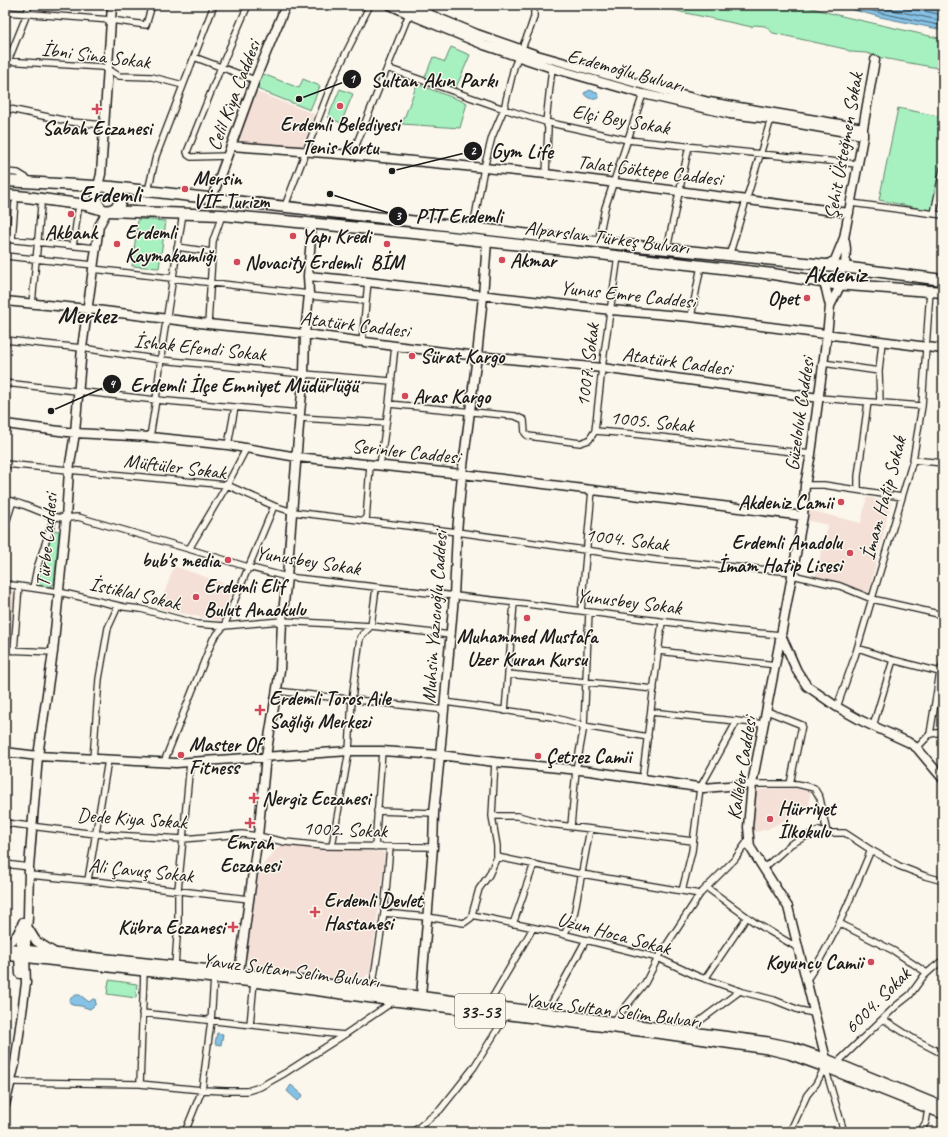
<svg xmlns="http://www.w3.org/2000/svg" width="948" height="1137" font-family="Caveat,sans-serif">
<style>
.built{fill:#f4e0d7}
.green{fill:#a7f0bf;stroke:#62866e}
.water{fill:#86c2e5;stroke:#5c8095}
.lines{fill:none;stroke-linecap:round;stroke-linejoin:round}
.shore{stroke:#465e6c;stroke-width:1}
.street-casing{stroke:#1c1c1c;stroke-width:8}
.secondary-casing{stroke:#1c1c1c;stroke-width:11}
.primary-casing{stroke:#1c1c1c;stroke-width:12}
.highway-casing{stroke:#1c1c1c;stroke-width:13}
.street{stroke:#fbf7ec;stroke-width:5.5}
.secondary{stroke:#fbf7ec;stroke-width:8}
.primary{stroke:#fbf7ec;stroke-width:9}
.highway{stroke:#fbf7ec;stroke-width:10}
.poi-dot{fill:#d1495b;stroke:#fbf7ec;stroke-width:1.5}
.labels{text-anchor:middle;stroke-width:3;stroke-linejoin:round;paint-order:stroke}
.shield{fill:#fbf7ec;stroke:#5f5e5a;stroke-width:1}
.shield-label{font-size:19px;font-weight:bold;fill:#1c1c1c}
.street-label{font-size:20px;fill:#1c1c1c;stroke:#fbf7ec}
.poi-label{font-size:20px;font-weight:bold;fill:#1c1c1c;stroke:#fbf7ec;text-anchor:start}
.district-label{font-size:24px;font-weight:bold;fill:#1c1c1c;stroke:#fbf7ec}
.leader{fill:none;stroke:#1c1c1c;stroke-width:1.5}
.callout-dot{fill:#1c1c1c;stroke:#fbf7ec;stroke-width:1.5}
.mark-label{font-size:12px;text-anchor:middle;font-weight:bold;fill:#fff}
.callout-label{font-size:21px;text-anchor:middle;font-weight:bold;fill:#1c1c1c;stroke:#fbf7ec;stroke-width:3;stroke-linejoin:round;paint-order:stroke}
</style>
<rect width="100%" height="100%" fill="#fbf7ec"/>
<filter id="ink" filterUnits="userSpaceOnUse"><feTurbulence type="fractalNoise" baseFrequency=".025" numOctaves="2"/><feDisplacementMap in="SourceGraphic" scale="8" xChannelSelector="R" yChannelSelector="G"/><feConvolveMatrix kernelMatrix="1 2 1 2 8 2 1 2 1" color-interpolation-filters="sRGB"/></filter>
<g filter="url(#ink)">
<path class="built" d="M254 91 314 114 302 148 297 146 249 144 241 141 239 136Z
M867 497 891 503 869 591 864 594 814 581 828 525 806 520 808 510 861 523Z
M174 566 232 586 223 619 219 621 159 608Z
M5 590 12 591 15 594 10 646H5Z
M793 788 810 791 809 808 768 829 752 833 753 790Z
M280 845 383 852 385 856 370 973 360 981 252 967 245 956 260 868Z"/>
<path class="green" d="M654 5H801L837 15 943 39V69L882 58 866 53 851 52 845 49 773 33 765 26 754 25 752 27 681 12Z
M451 47 470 55 455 90 425 77 433 57 445 62Z
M263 74 299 88 303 79 320 86 310 110 257 89Z
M417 84 467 103 460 128 402 124Z
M340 89 353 94 341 123 328 117Z
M898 108 943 117V154L932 211 879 200Z
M138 219 166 221 159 268 132 266Z
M52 530 59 531 54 584 50 587 37 585 40 566Z
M109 980 137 984 136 998 107 994Z"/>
<path class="water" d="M835 5H943V30L880 17Z
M589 90 596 92 599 96V98C593 100 588 99 584 94L585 92H587Z
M76 995H80L89 1002 93 999H95L96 1004 90 1009 81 1006 72 1005 69 1001 71 998Z
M217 1033 223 1034 221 1045 215 1044Z
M291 1085 303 1095 298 1101 287 1091Z"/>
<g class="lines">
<path class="shore" d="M850 5 881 13 943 26
M869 5 943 21
M894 5 943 15"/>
<defs>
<path id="street" d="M5 12 111 20 146 25 152 5
M194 57 255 80
M5 61 102 67 108 69 119 76 152 77 183 85
M387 68 504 109 546 122 628 140 857 164
M5 82 8 61 27 14 29 5
M5 108 72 122 104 125
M352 155 409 14
M228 156 191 157 188 155 187 152 221 67 248 5
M5 172 18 173 31 181
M546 174 548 128 546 122 552 68
M148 191 156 156 214 5
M851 203 943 215
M285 206 335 75 370 5
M934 214 943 169
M473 228 484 168 492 137 504 109 514 67 530 29 534 17V5
M5 239 96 248
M12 240 15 203
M598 242 605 208 643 94
M73 246 78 211
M177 247 212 252
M667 249 689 146
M5 256 94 265
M729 256 771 119
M93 269C165 277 237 286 309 294
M309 296 366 301
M32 304 41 206
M691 317 701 266
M208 324 213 241 222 215
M5 340 82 348 161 360 304 374 391 381
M362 342 368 282
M823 363 879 371
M5 383 156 400 300 413
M819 398 922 406
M880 403 879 371 882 342
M389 404 515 416 524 420 525 433 528 436 580 443 589 440 595 431 633 434 811 454
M300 418 386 423
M595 431 602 368 618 256
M150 437 156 400 163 341 183 213
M228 445 235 407
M913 460 943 463
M5 464 227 485 274 506 293 512 457 532 656 560 793 572
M380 465 389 404 395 346
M805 485H824L902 497
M858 490V476L868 402
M5 500C22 502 37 512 53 516 61 519 70 518 78 517L189 549 248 567 287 577 527 604 737 631 781 635
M366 521 370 465
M5 526 13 501
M189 549 227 485 247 447
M792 575 840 586 872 599 943 615
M5 584 59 592 124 607 141 609 197 624 224 626 282 621 371 626 451 635
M33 588 37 568 54 517
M581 611 592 490
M858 648 893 660 940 672
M5 650 53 652
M14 651 19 586
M659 651 776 665
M508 674 654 689
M277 691 445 710
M445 702 552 717 584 726 648 737
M837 707 855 656 913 460 922 406 930 291
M505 711 514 603
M767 711 802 725 790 784
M651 712 764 724
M873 726 893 660
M930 734 943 732
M917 748 930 734 940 672 943 664
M93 759 99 679 108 628 118 606
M164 762 213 639 224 626 274 506
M642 780 662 622
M752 784H797L814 788 820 798 827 833
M377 811 434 813
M492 816H518L549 824 693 841
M5 823 96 834 183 839 242 834 258 836 285 842 323 846 433 847
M571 826 576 770 584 726 589 612
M332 846 349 751 352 699 360 638 363 634 371 626 376 588
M375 847 382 751
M497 857 576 873 700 894
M5 864 29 867
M764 868 791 844 819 830 827 833H845L871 850 899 866 925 876 943 881
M29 875 103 882 249 899
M88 880 108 760
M706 887 754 922 798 948
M682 891 692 851 700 788 737 721
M384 913 427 917 464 923 471 918 479 889 489 875 497 857V846L492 816 495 762
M472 915 554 932 658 958 697 976 743 992 774 1000 799 1010 814 1013
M839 923 894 951 927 973
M513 924 534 864
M564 935 574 915 590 829
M175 966 178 923V890L183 839 190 763
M705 979 747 917
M806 981C834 941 852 895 871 850
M372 989 384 913 390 847
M488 1005 533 928
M547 1012 586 940
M142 1013 344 1035
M883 1019 914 1039 943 1054
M614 1021 645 983 658 958 700 894 735 859 749 839
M250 1025 254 982
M691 1031 701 1020 740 991
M836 1064 896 1006 910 995 923 977 933 968 943 960
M825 1067 844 1132
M11 1082 140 1084 202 1090 226 1091H247L260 1087 285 1073 344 1035 394 1001
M140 1084 144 971
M185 1132 202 1090 211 1021 214 978
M413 1132 440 1110 456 1090 474 1067 507 1014
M790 1132 807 1095 816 1084 825 1067
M920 1132 926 1122 928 1109"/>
<path id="secondary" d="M390 5 409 14 484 45 552 68 643 94 730 114 771 119 863 135
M407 5 477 34 537 55 647 86 709 102 863 128
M231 146 352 155 546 174 849 213
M98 186 101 174 112 5
M212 198 255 80 286 5
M827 265 835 260 844 238 863 137V128L875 60
M845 267 846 249 845 241
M308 276 368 282 611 310 691 317 943 349
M823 282 826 289 830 306 841 284
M5 301 88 309 208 324 305 334 395 346 477 356 602 368 819 398
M830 306 827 335 811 454 805 485 803 516 781 635 797 671 807 686 837 707 862 721 908 742 917 748 943 779
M5 424 75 433 150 437 228 445 297 457 462 474 803 516
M781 635 752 784 748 827 750 847 788 907 826 1059
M5 752 38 756 176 763 349 751H382L440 755 495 762 590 771 704 788 752 784
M28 928 36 941 55 953
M5 944C17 938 18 934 23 922
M20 974 19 956 22 931
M238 979 258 836 266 756 280 670 282 621 287 577 300 413 304 374 305 334 309 294 308 276 312 224
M421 996 433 847 434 813 440 755 454 596 457 532 462 474 477 356 483 296 487 241
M5 1105 15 1064 26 983 25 957 28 917 29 867 38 756 53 652 66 518 69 470 75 433 82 348 99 226 107 211"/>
<path id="primary" d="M5 948 239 973 304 981 768 1042 792 1047 826 1059 943 1107
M5 955 144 971 254 982 394 1001 664 1034 768 1049 789 1054 825 1067 943 1114"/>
<path id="highway" d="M5 181 112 187 558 238 835 266 943 280
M98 186C98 191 96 196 97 201 102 224 137 200 112 187
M5 195 27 197 86 205 107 211 222 215 433 235 773 274 834 284 943 292"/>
</defs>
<use href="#street" class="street-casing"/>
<use href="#secondary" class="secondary-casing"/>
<use href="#primary" class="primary-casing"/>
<use href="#highway" class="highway-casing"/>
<use href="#street" class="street"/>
<use href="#secondary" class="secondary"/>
<use href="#primary" class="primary"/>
<use href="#highway" class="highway"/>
</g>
</g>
<g class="poi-dot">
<circle cx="340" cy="106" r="4"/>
<path d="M95 103h4v4h4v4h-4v4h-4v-4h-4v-4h4z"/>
<circle cx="185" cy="189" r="4"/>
<circle cx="71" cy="214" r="4"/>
<circle cx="293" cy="236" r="4"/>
<circle cx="117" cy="244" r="4"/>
<circle cx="387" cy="244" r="4"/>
<circle cx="502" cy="260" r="4"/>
<circle cx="237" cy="262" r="4"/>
<circle cx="807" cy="298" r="4"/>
<circle cx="412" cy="356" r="4"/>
<circle cx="405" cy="396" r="4"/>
<circle cx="841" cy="502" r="4"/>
<circle cx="850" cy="553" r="4"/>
<circle cx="228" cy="560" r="4"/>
<circle cx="196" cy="597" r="4"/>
<circle cx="527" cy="618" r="4"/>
<path d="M258 704h4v4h4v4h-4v4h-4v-4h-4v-4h4z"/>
<circle cx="181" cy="755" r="4"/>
<circle cx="538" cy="756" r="4"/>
<path d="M252 792h4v4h4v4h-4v4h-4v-4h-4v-4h4z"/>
<circle cx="770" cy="819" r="4"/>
<path d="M248 817h4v4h4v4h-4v4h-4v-4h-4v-4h4z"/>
<path d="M313 906h4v4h4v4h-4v4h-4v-4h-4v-4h4z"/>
<path d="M231 921h4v4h4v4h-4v4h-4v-4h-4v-4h4z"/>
<circle cx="871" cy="962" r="4"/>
</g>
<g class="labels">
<rect class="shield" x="455" y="994" width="50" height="34" rx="3"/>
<g class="shield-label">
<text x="480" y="1018">33-53</text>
</g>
<g class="street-label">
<text transform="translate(96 55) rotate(7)" y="7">İbni Sina Sokak</text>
<text transform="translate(626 70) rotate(15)" y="7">Erdemoğlu Bulvarı</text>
<text transform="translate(233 95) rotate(-69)" y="7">Celil Kiya Caddesi</text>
<text transform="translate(621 119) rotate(10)" y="7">Elçi Bey Sokak</text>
<text transform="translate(843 146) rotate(-80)" y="7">Şehit Üsteğmen Sokak</text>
<text transform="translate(650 170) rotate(7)" y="7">Talat Göktepe Caddesi</text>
<text transform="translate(607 237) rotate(7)" y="7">Alparslan Türkeş Bulvarı</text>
<text transform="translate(628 294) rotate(6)" y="7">Yunus Emre Caddesi</text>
<text transform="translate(355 324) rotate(7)" y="7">Atatürk Caddesi</text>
<text transform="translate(200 347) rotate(6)" y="7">İshak Efendi Sokak</text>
<text transform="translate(677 361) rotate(8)" y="7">Atatürk Caddesi</text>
<text transform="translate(587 365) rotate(-83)" y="7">1007. Sokak</text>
<text transform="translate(799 414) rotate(-82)" y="7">Güzeloluk Caddesi</text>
<text transform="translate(652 421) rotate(6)" y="7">1005. Sokak</text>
<text transform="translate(406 451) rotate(6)" y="7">Serinler Caddesi</text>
<text transform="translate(175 466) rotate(7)" y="7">Müftüler Sokak</text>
<text transform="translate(883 498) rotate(-75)" y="7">İmam Hatip Sokak</text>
<text transform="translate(627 539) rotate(7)" y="7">1004. Sokak</text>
<text transform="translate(46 540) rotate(-85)" y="7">Türbe Caddesi</text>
<text transform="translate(308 560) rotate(9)" y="7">Yunusbey Sokak</text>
<text transform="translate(135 593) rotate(13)" y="7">İstiklal Sokak</text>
<text transform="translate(629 601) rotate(7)" y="7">Yunusbey Sokak</text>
<text transform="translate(434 617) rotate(-86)" y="7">Muhsin Yazıcıoğlu Caddesi</text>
<text transform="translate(741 768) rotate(-81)" y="7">Kalleler Caddesi</text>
<text transform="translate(132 818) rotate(4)" y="7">Dede Kiya Sokak</text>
<text transform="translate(345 829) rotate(2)" y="7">1002. Sokak</text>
<text transform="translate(141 870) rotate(6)" y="7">Ali Çavuş Sokak</text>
<text transform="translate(614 933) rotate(15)" y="7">Uzun Hoca Sokak</text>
<text transform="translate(291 970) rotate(7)" y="7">Yavuz Sultan Selim Bulvarı</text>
<text transform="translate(877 1000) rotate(-45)" y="7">6004. Sokak</text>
<text transform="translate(613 1010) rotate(7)" y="7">Yavuz Sultan Selim Bulvarı</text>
</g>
<g class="poi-label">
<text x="340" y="131" text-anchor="middle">Erdemli Belediyesi<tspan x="340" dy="23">Tenis Kortu</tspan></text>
<text x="97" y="135" text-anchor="middle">Sabah Eczanesi</text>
<text x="193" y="185">Mersin<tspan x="193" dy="23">VİF Turizm</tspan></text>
<text x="71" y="239" text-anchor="middle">Akbank</text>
<text x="125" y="239">Erdemli<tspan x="125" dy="23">Kaymakamlığı</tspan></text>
<text x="301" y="243">Yapı Kredi</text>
<text x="510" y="267">Akmar</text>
<text x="245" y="269">Novacity Erdemli</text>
<text x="387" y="269" text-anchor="middle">BİM</text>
<text x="799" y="305" text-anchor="end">Opet</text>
<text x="420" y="363">Sürat Kargo</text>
<text x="413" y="403">Aras Kargo</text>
<text x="833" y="509" text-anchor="end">Akdeniz Camii</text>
<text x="842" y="549" text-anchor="end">Erdemli Anadolu<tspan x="842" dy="23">İmam Hatip Lisesi</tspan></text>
<text x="220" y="567" text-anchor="end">bub's media</text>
<text x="204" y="593">Erdemli Elif<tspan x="204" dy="23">Bulut Anaokulu</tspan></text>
<text x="527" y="643" text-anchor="middle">Muhammed Mustafa<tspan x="527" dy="23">Uzer Kuran Kursu</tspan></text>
<text x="269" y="705">Erdemli Toros Aile<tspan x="269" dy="23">Sağlığı Merkezi</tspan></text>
<text x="189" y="751">Master Of<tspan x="189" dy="23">Fitness</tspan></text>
<text x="546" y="763">Çetrez Camii</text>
<text x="262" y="805">Nergiz Eczanesi</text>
<text x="778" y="815">Hürriyet<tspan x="778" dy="23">İlkokulu</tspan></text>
<text x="250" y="849" text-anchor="middle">Emrah<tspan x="250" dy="23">Eczanesi</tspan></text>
<text x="324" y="907">Erdemli Devlet<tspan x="324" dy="23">Hastanesi</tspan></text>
<text x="225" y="934" text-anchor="end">Kübra Eczanesi</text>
<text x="863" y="969" text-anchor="end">Koyuncu Camii</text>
</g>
<g class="district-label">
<text x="110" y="202">Erdemli</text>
<text x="835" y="282">Akdeniz</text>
<text x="87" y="323">Merkez</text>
</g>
</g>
<path class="leader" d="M299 99L352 79M392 171L473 151M330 194L398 216M51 411L112 384"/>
<g class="callout-dot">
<circle cx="299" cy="99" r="4"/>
<circle cx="392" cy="171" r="4"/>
<circle cx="330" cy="194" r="4"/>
<circle cx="51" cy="411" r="4"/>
<circle cx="352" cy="79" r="10"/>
<circle cx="473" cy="151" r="10"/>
<circle cx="398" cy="216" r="10"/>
<circle cx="112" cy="384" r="10"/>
</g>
<g class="mark-label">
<text x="352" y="83">1</text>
<text x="473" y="155">2</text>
<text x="398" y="220">3</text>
<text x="112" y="388">4</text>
</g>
<g class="callout-label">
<text x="434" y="87">Sultan Akın Parkı</text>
<text x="522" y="158">Gym Life</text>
<text x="459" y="223">PTT Erdemli</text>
<text x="244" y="392">Erdemli İlçe Emniyet Müdürlüğü</text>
</g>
<rect width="948" height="1137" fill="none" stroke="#fbf7ec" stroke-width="20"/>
<rect x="10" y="10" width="928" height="1117" fill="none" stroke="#1c1c1c" stroke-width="1.5" filter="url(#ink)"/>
</svg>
